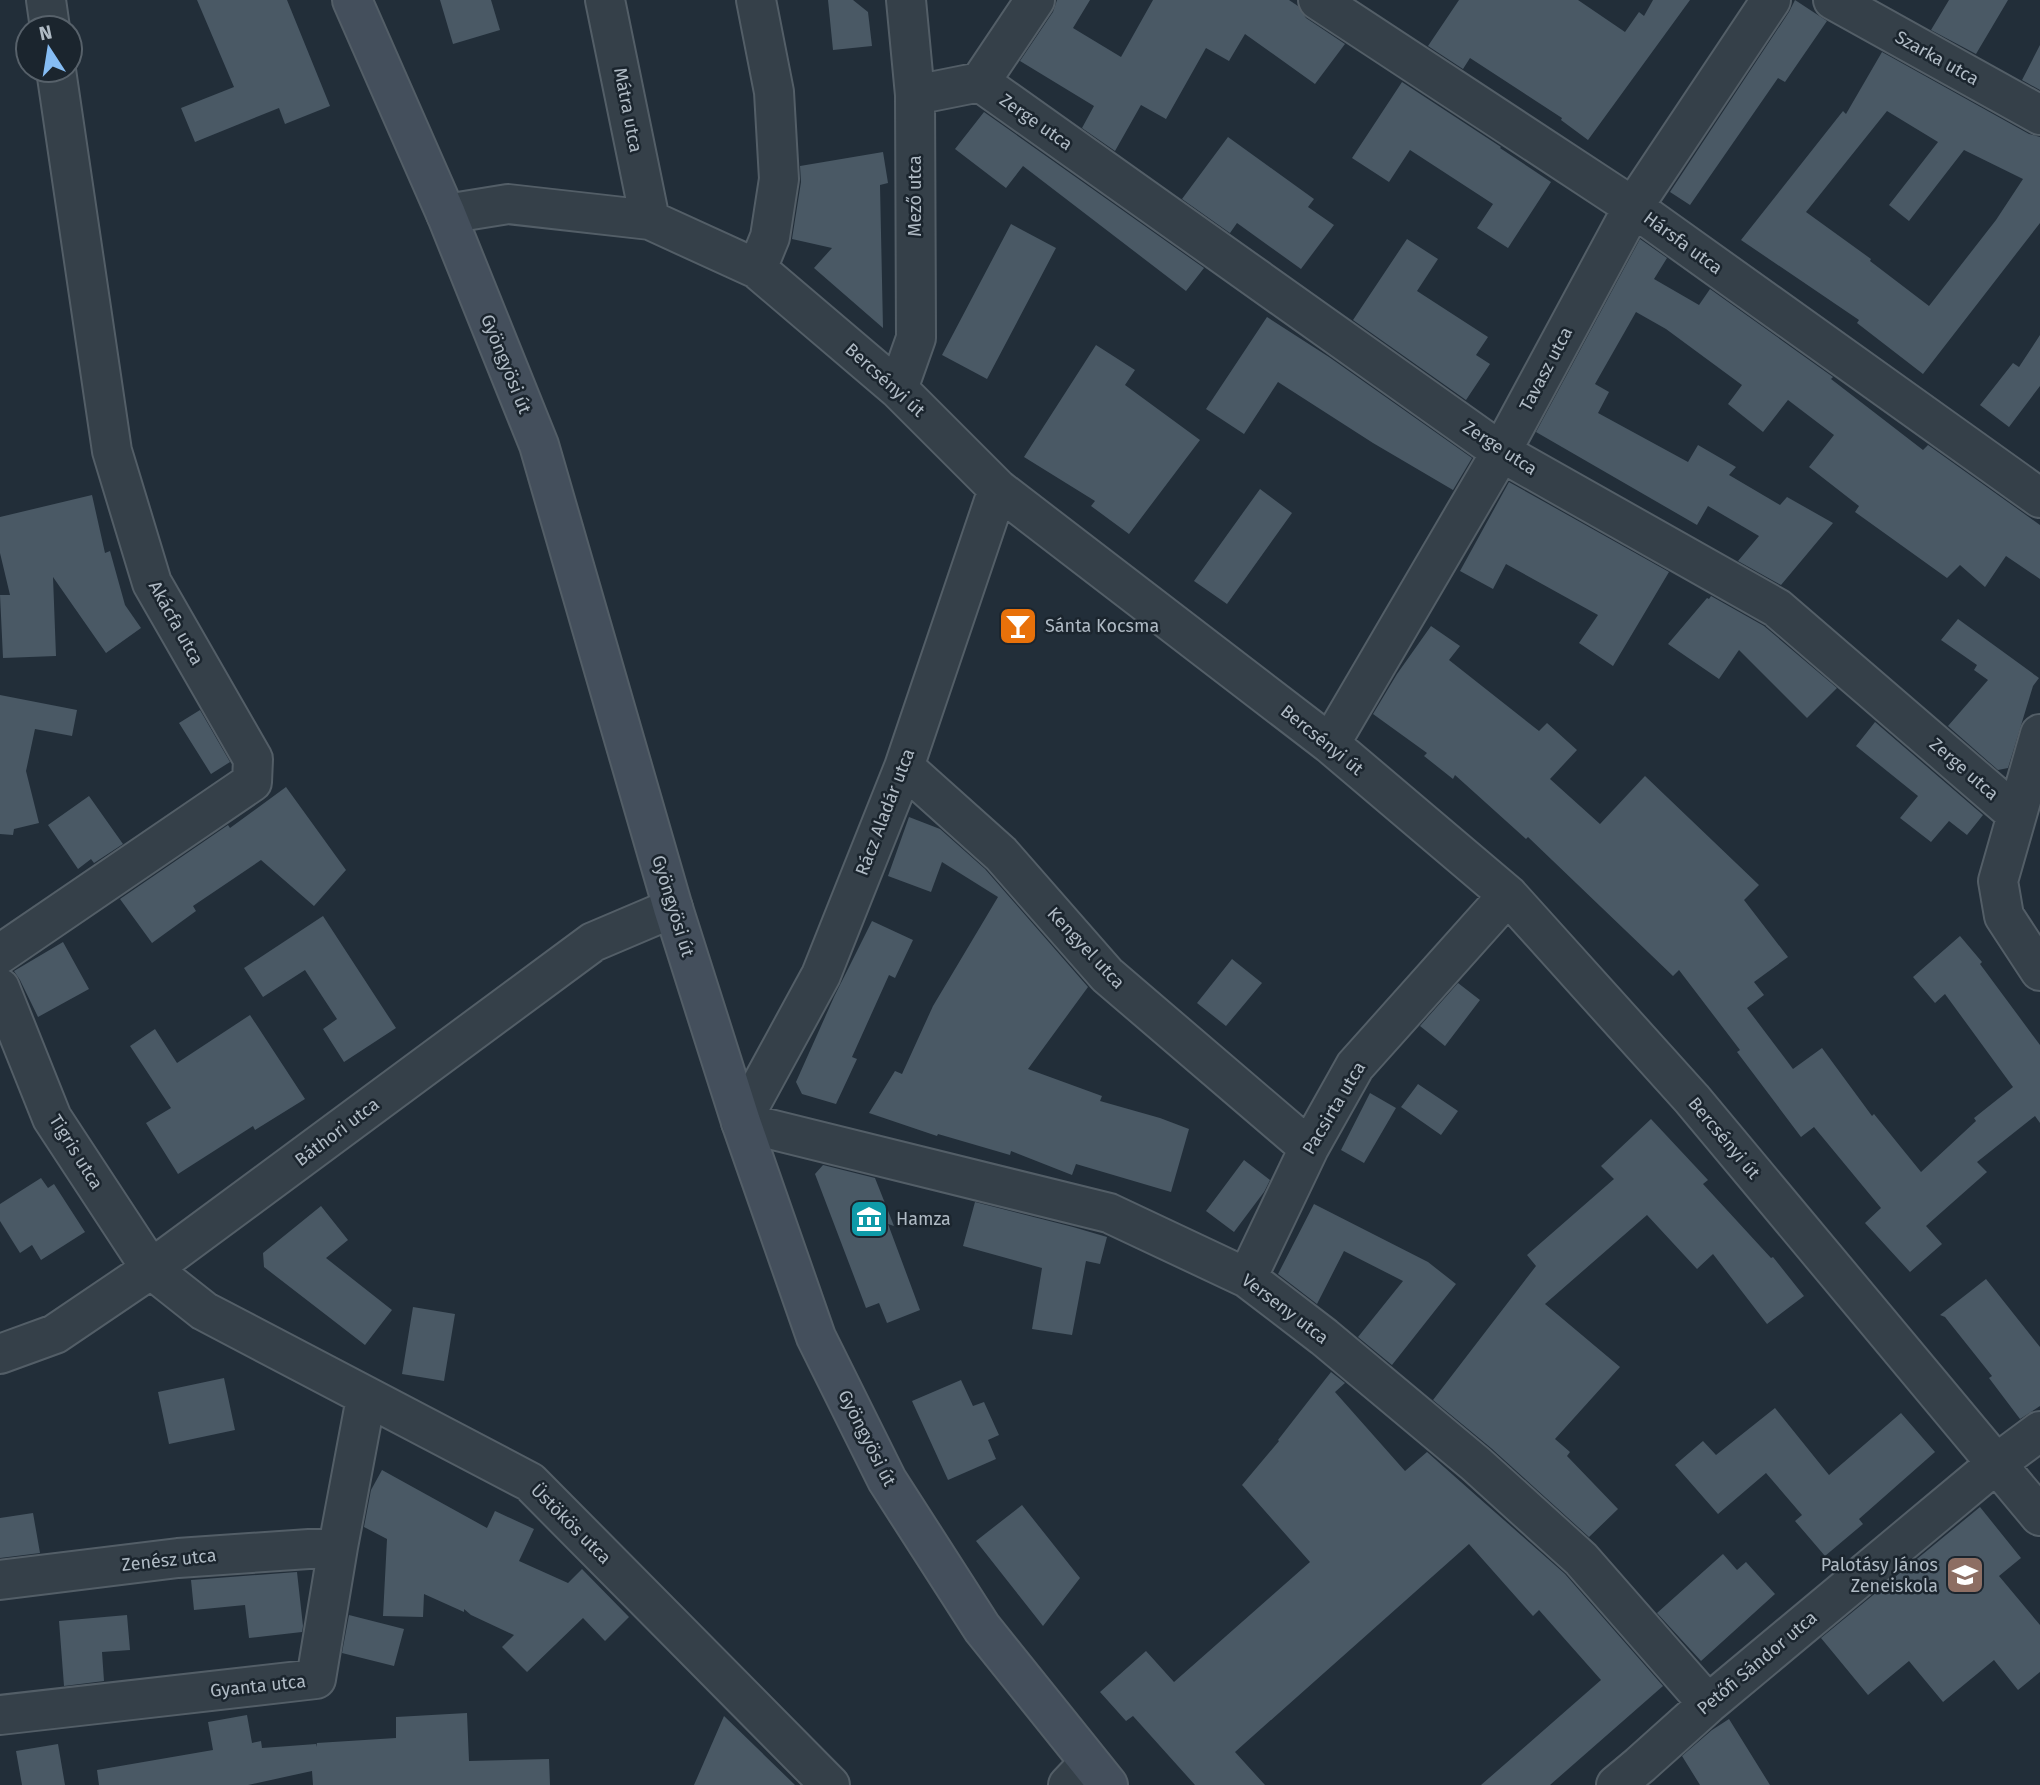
<svg xmlns="http://www.w3.org/2000/svg" width="2040" height="1785" font-family="'Fira Sans',sans-serif">
<style>
.building{fill:#4a5965;fill-rule:evenodd}
.lines{fill:none;stroke-linecap:round;stroke-linejoin:round}
.street-casing{stroke:#535e67;stroke-width:42}
.secondary-casing{stroke:#535e67;stroke-width:42}
.street{stroke:#354049;stroke-width:38}
.secondary{stroke:#444f5c;stroke-width:38}
.labels{text-anchor:middle;stroke-width:5;stroke-linejoin:round;paint-order:stroke}
.street-label{font-size:18px;fill:#b0bbc5;stroke:#1b252e}
.poi-label{font-size:18px;fill:#b0bbc5;stroke:#1b252e;text-anchor:start}
</style>
<rect width="100%" height="100%" fill="#222e39"/>
<path class="building" d="M197 0H287L330 106 285 124 279 108 195 142 181 108 234 87Z
M440 0H491L500 30 453 44Z
M828 0H853L868 12 872 46 833 50Z
M1057 0H1090L1073 28 1121 57 1153 0H1289L1298 6 1306 18 1345 44 1315 84 1245 34 1229 61 1206 48 1166 119 1141 105 1115 151 1082 128 1094 106 1020 61 1053 12Z
M1459 0H1578L1625 32 1639 12 1644 16 1653 0H1690L1588 140 1561 120 1562 118 1470 58 1463 69 1428 46Z
M1795 0 1827 21 1785 82 1778 78 1690 205 1670 192 1789 12Z
M1949 0H2008L1976 54 1931 30Z
M2040 45V90L2022 80Z
M1882 52 2029 134 2040 137V223L1923 374 1857 323 1859 320 1741 240 1843 111 1846 114ZM1887 111 1938 142 1889 205 1909 221 1964 150 2023 179 1996 220 1929 306 1870 261 1871 259 1806 212Z
M1402 82 1501 147 1500 148 1551 182 1508 248 1477 228 1493 204 1410 150 1389 182 1352 158Z
M984 112 1204 268 1186 291 1023 166 1006 188 955 149Z
M1228 137 1314 199 1308 207 1334 225 1301 269 1237 223 1230 233 1182 199Z
M883 152 888 183 880 185 883 328 814 268 832 248 792 239 801 182 800 166Z
M1011 224 1056 248 987 379 942 355Z
M1407 239 1438 259 1417 291 1488 337 1476 355 1490 364 1466 400 1353 320Z
M1640 239 1667 258 1654 279 1699 305 1710 289 1833 377 1831 379 1923 450 1928 445 2040 525V579L2006 556 1985 587 1960 565 1947 578 1855 512 1859 506 1809 467 1834 435 1788 400 1763 432 1728 404 1742 385 1666 329 1636 312 1595 384 1609 392 1598 413 1688 462 1698 445 1736 467 1729 475 1780 505 1787 497 1833 523 1781 585 1738 561 1759 536 1708 506 1697 525 1536 432Z
M1267 317 1329 357 1472 458 1453 490 1373 443 1278 382 1244 434 1206 409Z
M2040 335V386L2009 427 1980 405 2013 363 2019 367Z
M1096 345 1135 370 1125 385 1200 440 1129 534 1091 506 1095 501 1024 457Z
M1509 482 1669 572 1613 666 1579 643 1598 615 1506 564 1493 589 1460 571Z
M1260 489 1292 513 1227 604 1194 581Z
M92 495 105 553 110 551 125 605 141 628 106 653 53 577 56 656 3 658 0 595H10L0 553V517Z
M1711 596 1764 626 1837 688 1807 718 1739 650 1719 679 1668 644 1707 598 1709 599Z
M1958 619 2039 678 2033 686 2008 768 1998 770 1948 726 1988 680 1974 670 1977 665 1941 640Z
M1431 626 1460 646 1449 660 1539 731 1547 723 1577 750 1550 779 1600 824 1645 776 1759 885 1744 900 1788 957 1754 982 1764 995 1747 1008 1793 1069 1822 1048 1872 1116 1874 1114 1921 1172 1976 1121 1974 1118 2013 1087 1945 994 1935 1003 1913 977 1960 936 1982 962 1980 964 2040 1045V1123L2035 1116 1977 1162 1987 1172 1926 1226 1942 1244 1910 1272 1865 1223 1881 1208 1814 1127 1801 1137 1737 1052 1740 1050 1679 970 1673 976 1528 837 1526 839 1455 775 1453 779 1424 756 1427 753 1373 714 1397 674Z
M0 695 77 710 72 736 35 729 26 771 39 823 14 829 13 835 0 834Z
M200 710 230 762 211 774 179 723Z
M1875 722 1983 815 1967 835 1949 821 1931 842 1900 818 1918 796 1856 746Z
M286 787 346 870 314 906 261 860 193 906 196 911 152 943 120 899 228 825 230 828Z
M89 796 123 844 94 863 91 859 78 869 48 825Z
M909 817 940 829 985 869 1088 987 1028 1069 1102 1096 1100 1101 1160 1118 1189 1129 1171 1192 1076 1164 1072 1175 1011 1151 1010 1155 938 1134 937 1136 869 1113 895 1071 902 1074 933 1006 998 897 942 862 931 892 888 876Z
M323 916 396 1028 344 1062 323 1029 337 1019 305 970 263 997 244 968Z
M872 921 913 940 895 978 889 975 852 1057 857 1059 836 1104 802 1094 796 1082 834 997Z
M63 942 89 989 38 1017 20 980 14 971Z
M1232 959 1262 983 1226 1026 1197 1003Z
M1458 983 1480 1000 1445 1046 1420 1026Z
M250 1015 305 1099 255 1130 253 1126 178 1174 146 1123 171 1108 130 1046 155 1029 177 1063Z
M1418 1084 1458 1111 1441 1135 1401 1107Z
M1370 1093 1396 1108 1364 1163 1341 1150Z
M1651 1119 1708 1180 1703 1184 1771 1258 1773 1257 1804 1296 1767 1324 1713 1254 1697 1269 1647 1215 1545 1304 1620 1367 1555 1439 1570 1452 1567 1456 1618 1509 1589 1537 1491 1448 1433 1400 1536 1266 1527 1255 1614 1179 1601 1166Z
M1244 1160 1270 1180 1264 1192 1234 1232 1206 1211Z
M823 1165 875 1178 894 1226 888 1224 920 1310 887 1323 879 1303 866 1308 815 1174Z
M41 1178 48 1188 54 1184 85 1232 41 1260 32 1245 20 1253 0 1221V1204Z
M975 1202 1073 1227 1107 1237 1100 1264 1086 1261 1072 1335 1032 1329 1042 1268 963 1246Z
M1314 1204 1428 1262 1456 1284 1392 1365 1358 1337 1403 1281 1344 1251 1317 1304 1278 1274Z
M321 1206 348 1240 326 1258 392 1310 365 1345 264 1267 263 1253Z
M1986 1279 2040 1347V1406L2020 1419 1989 1378 1992 1376 1945 1317 1940 1315Z
M413 1307 455 1314 444 1381 402 1374Z
M1331 1372 1345 1383 1335 1392 1405 1471 1427 1452 1565 1574 1663 1686 1550 1785H1481L1601 1680 1539 1610 1533 1616 1469 1544 1235 1752 1265 1785H1195L1133 1716 1126 1721 1100 1692 1146 1651 1174 1682 1310 1562 1242 1485 1279 1441 1278 1440Z
M224 1378 235 1430 169 1444 158 1392Z
M961 1380 973 1406 984 1402 999 1435 988 1440 996 1459 948 1480 912 1401Z
M1775 1408 1829 1475 1901 1413 1935 1452 1859 1519 1863 1524 1825 1556 1795 1521 1802 1515 1766 1473 1718 1514 1675 1465 1703 1441 1716 1455Z
M382 1470 487 1528 495 1511 534 1529 519 1561 568 1583 582 1569 629 1617 605 1641 583 1618 527 1672 502 1647 514 1635 471 1615 464 1609V1612L424 1594 423 1617 383 1616 387 1539 364 1527 371 1490Z
M1022 1505 1080 1578 1043 1626 976 1541Z
M1980 1507 2021 1558 1999 1576 2040 1625V1672L2018 1690 1994 1660 1943 1702 1909 1661 1868 1695 1821 1638Z
M33 1513 40 1553 0 1558V1518Z
M1723 1554 1737 1570 1746 1562 1775 1594 1701 1661 1657 1613Z
M297 1572 303 1626 302 1632 249 1638 245 1605 194 1610 191 1580Z
M127 1615 130 1650 102 1652 104 1681 64 1686 59 1621Z
M349 1615 404 1629 394 1666 342 1653Z
M467 1713 469 1761 549 1759 550 1785H313L312 1771 248 1785H99L97 1770 213 1750 208 1722 247 1715 252 1743 261 1741 262 1748 316 1744V1747L317 1743 396 1738V1717Z
M724 1716 795 1785H694Z
M1729 1719 1770 1785H1700L1682 1756 1712 1730Z
M58 1744 65 1785H22L16 1751Z"/>
<g class="lines">
<defs>
<path id="street" d="M46 0 50 28
M605 0 650 220
M756 0 774 92 779 179 770 237 757 269
M1318 0 1633 207 2040 498
M1833 0 2040 115
M980 82 1501 452 1777 608 2016 814
M915 95 980 82 1035 0
M446 214 508 204 650 220 757 269 898 389 998 489 1330 744 1508 895 1692 1099 2040 1516
M898 389 916 338 915 95 906 0
M998 489 904 767 821 975 741 1122 1109 1213 1247 1278 1324 1337 1476 1464 1581 1559 1708 1704
M2040 734 1998 881 2004 916 2040 971
M1330 744 1501 452 1633 207 1771 0
M904 767 1001 854 1107 975 1309 1148
M0 954 252 782 253 759 152 583 112 451 56 70
M0 988 52 1118 151 1269 204 1311 530 1482 830 1785
M1247 1278 1309 1148 1355 1066 1508 895
M0 1354 55 1334 151 1269 593 942 673 908
M0 1580 178 1558 338 1547
M0 1715 316 1679 338 1547 366 1398
M1068 1785 1089 1763
M1616 1785 1640 1765 1708 1704 1997 1463 2040 1431"/>
<path id="secondary" d="M352 0 446 214 539 445 673 908 741 1122 816 1337 887 1480 982 1628 1108 1785"/>
</defs>
<use href="#street" class="street-casing"/>
<use href="#secondary" class="secondary-casing"/>
<use href="#street" class="street"/>
<use href="#secondary" class="secondary"/>
</g>
<defs>
<symbol id="bar-square" viewBox="-11 -11 22 22"><rect x="-9" y="-9" width="18" height="18" rx="4" fill="#e8710a" stroke="#1b252e"/><path d="M-6-5H6L.8 .8V4.5H3.5V6h-7V4.5H-.8V.8Z" fill="#fff"/></symbol>
<symbol id="museum-square" viewBox="-11 -11 22 22"><rect x="-9" y="-9" width="18" height="18" rx="4" fill="#0f9aa8" stroke="#1b252e"/><path d="M0-6L6-3V-2H-6V-3ZM-5-1h2V3h-2ZM-1-1h2V3h-2ZM3-1h2V3H3ZM-6 4H6V6H-6Z" fill="#fff"/></symbol>
<symbol id="school-square" viewBox="-11 -11 22 22"><rect x="-9" y="-9" width="18" height="18" rx="4" fill="#8d6e63" stroke="#1b252e"/><path d="M0-5L7-2L0 1L-7-2ZM-4 1L0 2.5L4 1V4Q0 6-4 4Z" fill="#fff"/></symbol>
</defs>
<g fill-rule="evenodd">
<use href="#bar-square" x="996" y="604" width="44" height="44"/>
<use href="#museum-square" x="847" y="1197" width="44" height="44"/>
<use href="#school-square" x="1943" y="1553" width="44" height="44"/>
</g>
<g class="labels">
<g class="street-label">
<text transform="translate(1937 58) rotate(29)" y="6">Szarka utca</text>
<text transform="translate(628 110) rotate(79)" y="6">Mátra utca</text>
<text transform="translate(1036 122) rotate(35)" y="6">Zerge utca</text>
<text transform="translate(915 196) rotate(-90)" y="6">Mező utca</text>
<text transform="translate(1683 243) rotate(36)" y="6">Hársfa utca</text>
<text transform="translate(506 364) rotate(68)" y="6">Gyöngyösi út</text>
<text transform="translate(1546 369) rotate(-62)" y="6">Tavasz utca</text>
<text transform="translate(885 380) rotate(42)" y="6">Bercsényi út</text>
<text transform="translate(1500 448) rotate(33)" y="6">Zerge utca</text>
<text transform="translate(176 623) rotate(61)" y="6">Akácfa utca</text>
<text transform="translate(1322 740) rotate(39)" y="6">Bercsényi út</text>
<text transform="translate(1964 769) rotate(41)" y="6">Zerge utca</text>
<text transform="translate(885 812) rotate(-69)" y="6">Rácz Aladár utca</text>
<text transform="translate(673 906) rotate(73)" y="6">Gyöngyösi út</text>
<text transform="translate(1086 948) rotate(47)" y="6">Kengyel utca</text>
<text transform="translate(1334 1108) rotate(-59)" y="6">Pacsirta utca</text>
<text transform="translate(337 1132) rotate(-37)" y="6">Báthori utca</text>
<text transform="translate(1724 1138) rotate(50)" y="6">Bercsényi út</text>
<text transform="translate(76 1152) rotate(58)" y="6">Tigris utca</text>
<text transform="translate(1285 1309) rotate(37)" y="6">Verseny utca</text>
<text transform="translate(867 1438) rotate(63)" y="6">Gyöngyösi út</text>
<text transform="translate(571 1524) rotate(45)" y="6">Üstökös utca</text>
<text transform="translate(169 1560) rotate(-6)" y="6">Zenész utca</text>
<text transform="translate(1757 1663) rotate(-40)" y="6">Petőfi Sándor utca</text>
<text transform="translate(258 1686) rotate(-6)" y="6">Gyanta utca</text>
</g>
<g class="poi-label">
<text x="1045" y="632">Sánta Kocsma</text>
<text x="896" y="1225">Hamza</text>
<text x="1938" y="1571" text-anchor="end">Palotásy János<tspan x="1938" dy="21">Zeneiskola</tspan></text>
</g>
</g>
<g transform="translate(49 49) rotate(348)"><circle r="33" fill="#1b252e" stroke="#57616a" stroke-width="2"/>
<path d="M0-5L12 26L0 18L-12 26Z" fill="#86bdf4"/>
<text y="-10" font-size="19" font-weight="bold" text-anchor="middle" fill="#b0bbc5">N</text>
</g>
</svg>
